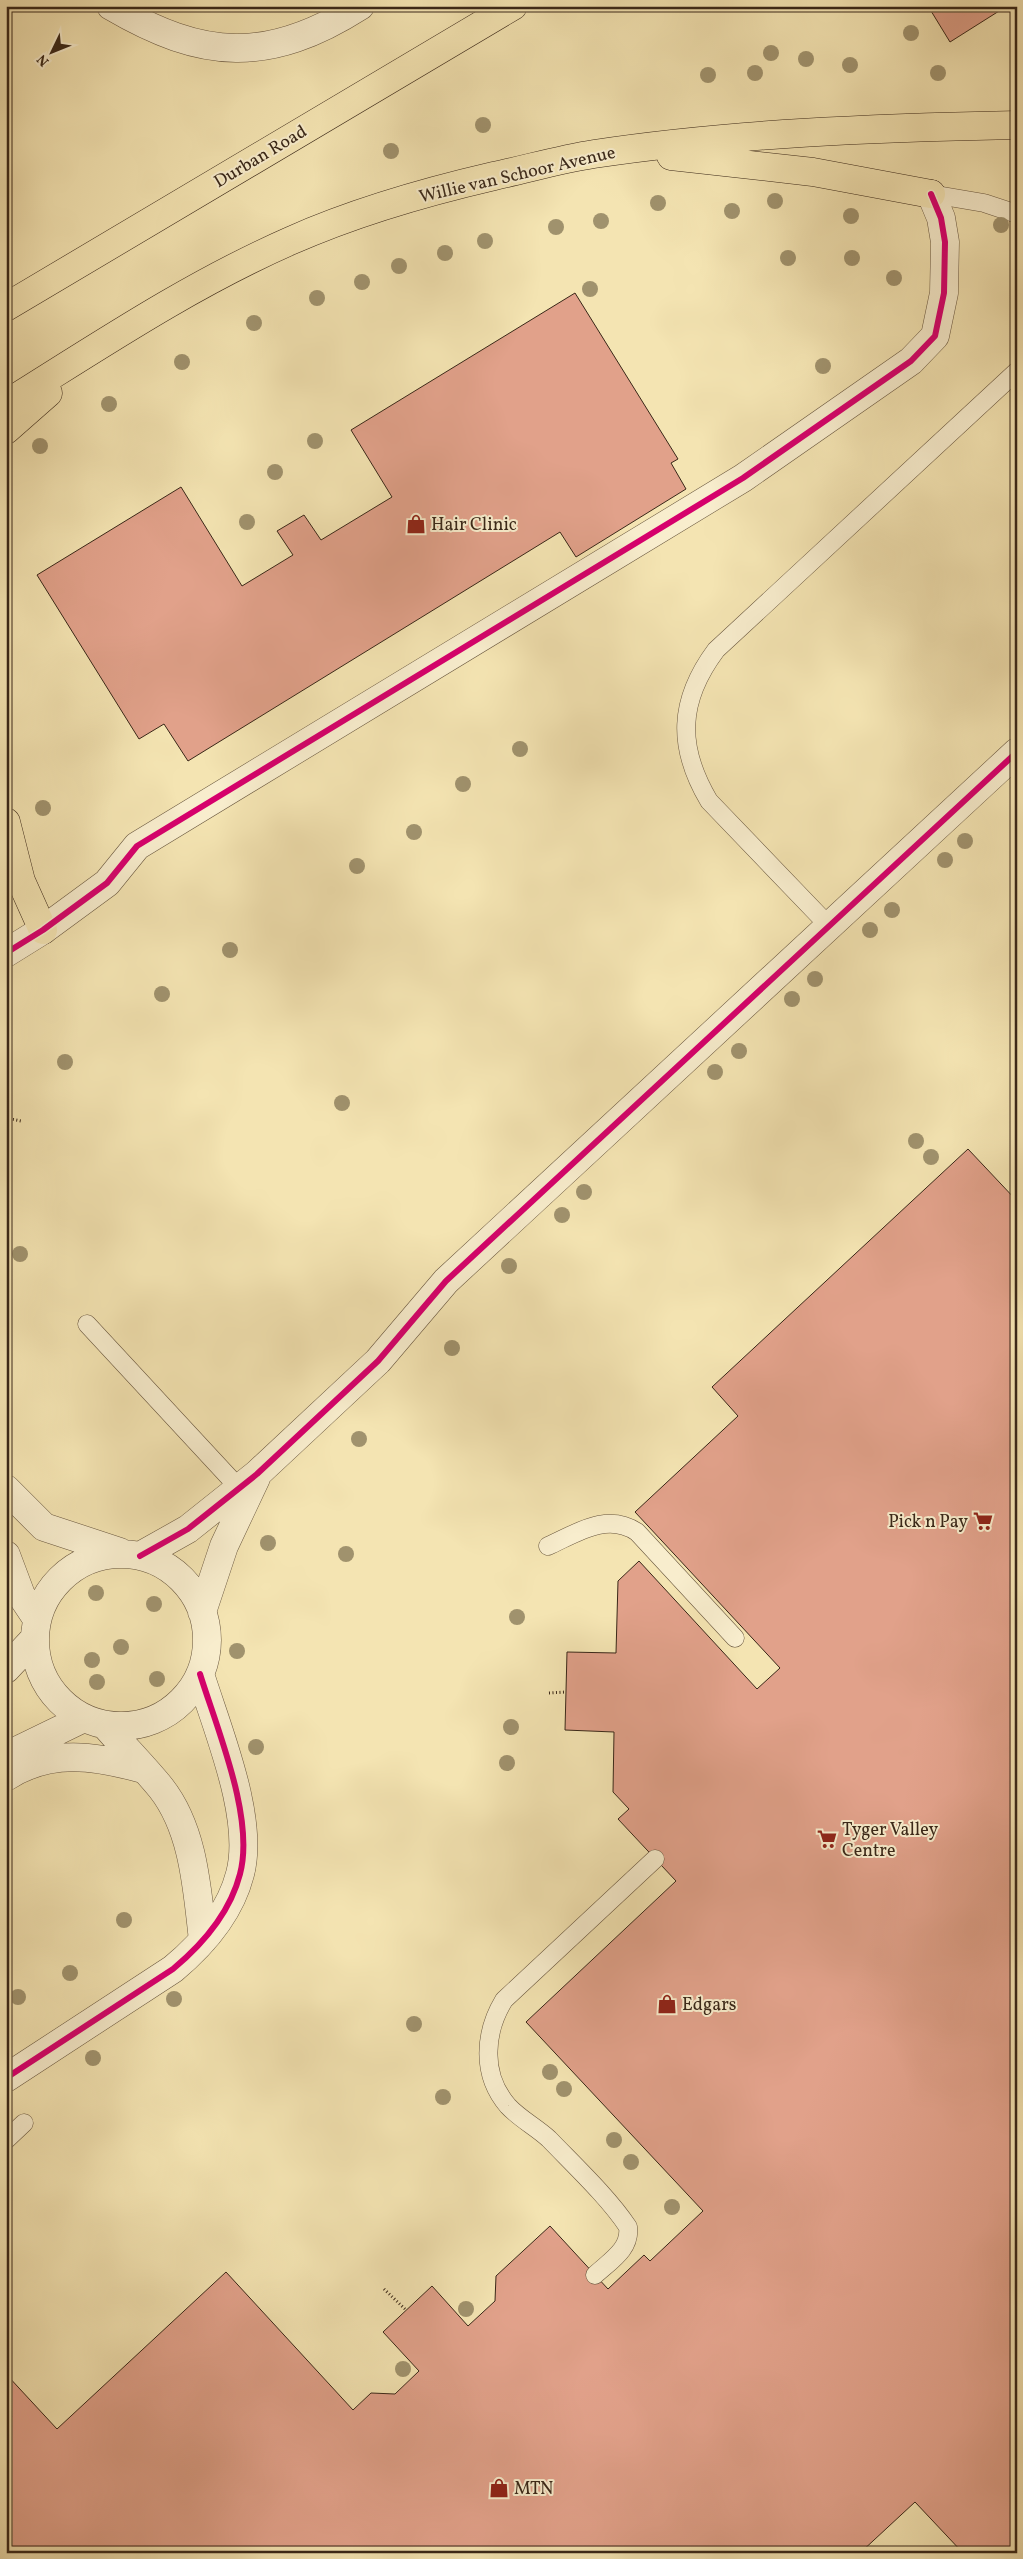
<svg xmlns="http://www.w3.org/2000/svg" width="1023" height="2559" font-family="Vollkorn,serif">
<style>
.building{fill:#e1a18a;stroke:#392718}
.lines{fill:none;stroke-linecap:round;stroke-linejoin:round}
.lane-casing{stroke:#68563e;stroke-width:19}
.street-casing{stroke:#68563e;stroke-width:29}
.primary-casing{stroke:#392718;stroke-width:29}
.path{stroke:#392718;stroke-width:3;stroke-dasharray:1 2.5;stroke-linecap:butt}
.lane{stroke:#f8edcd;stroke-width:18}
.street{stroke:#f8edcd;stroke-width:28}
.primary{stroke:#f4e4b2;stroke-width:28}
.cycleway-casing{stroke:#f8edcd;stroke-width:9}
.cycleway{stroke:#d6006c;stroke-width:6}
.tree{fill:#a0926d}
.labels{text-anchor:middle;stroke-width:4;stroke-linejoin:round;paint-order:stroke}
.street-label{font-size:18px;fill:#392718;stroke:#f8edcd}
.poi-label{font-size:18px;fill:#392718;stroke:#f8edcd;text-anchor:start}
</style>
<rect width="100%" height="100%" fill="#f4e4b2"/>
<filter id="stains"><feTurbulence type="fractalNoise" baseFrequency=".004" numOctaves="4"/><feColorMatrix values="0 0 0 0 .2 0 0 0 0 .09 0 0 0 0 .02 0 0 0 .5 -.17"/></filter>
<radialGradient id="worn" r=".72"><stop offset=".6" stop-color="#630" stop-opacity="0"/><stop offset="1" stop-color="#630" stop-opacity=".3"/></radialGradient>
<path class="building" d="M928 6H1007L950 42Z
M575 293 678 459 671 463 686 489 576 557 560 532 188 761 164 724 139 739 37 575 181 487 242 586 293 555 277 531 304 515 321 540 392 497 351 430Z
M968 1149 1017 1201V2553H963L915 2502 860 2553H6V2423L12 2417 6 2410V2374L57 2429 226 2272 353 2410 371 2393 395 2394 419 2371 383 2332 432 2286 468 2326 495 2301 496 2276 550 2226 608 2289 644 2255 650 2261 703 2211 526 2022 676 1881 618 1819 629 1809 613 1792 614 1732 565 1730 567 1652 616 1653 618 1581 639 1561 757 1689 780 1668 635 1512 738 1416 712 1387Z"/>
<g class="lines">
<defs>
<path id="lane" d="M931 194 984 203 1017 214
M829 926 709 801C677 747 678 701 716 650L1017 371
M87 1324 239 1488
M548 1546C577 1533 607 1512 637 1532L735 1638
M6 2140 24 2123
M595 2275C610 2261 631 2249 628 2227 609 2198 574 2165 549 2139 536 2127 520 2119 508 2106 481 2075 484 2033 504 2000L655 1859"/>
<path id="street" d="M111 6C203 60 269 64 360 6
M6 953 43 930 107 883 137 846 743 478 911 361 935 336 944 293 945 242 941 218 931 194
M6 1489 44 1527 120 1552
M35 1640a86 86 0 1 1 172 0a86 86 0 1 1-172 0Z
M6 1555 21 1595 37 1619
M140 1556 188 1529 257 1474 378 1361 446 1281 1017 752
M202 1612 224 1546 256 1478
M6 1669 34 1639
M105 1725C123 1746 144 1767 161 1788 194 1830 197 1889 203 1940
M6 1756 84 1718
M6 1777C50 1748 96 1756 143 1769
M6 2078 173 1969C203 1944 230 1913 240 1874 255 1818 217 1729 200 1674"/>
<path id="primary" d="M671 156 813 172 931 194
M6 307 513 6
M6 404C99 346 190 285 290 241 355 212 425 192 494 176 527 169 561 159 594 154 734 133 875 128 1017 125
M6 430 48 393
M6 822 21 881 43 930"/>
</defs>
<use href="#lane" class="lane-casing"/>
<use href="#street" class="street-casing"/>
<use href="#primary" class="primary-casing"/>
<path class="path" d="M6 1118 21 1121
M549 1693 566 1692
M384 2289 406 2310"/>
<use href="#lane" class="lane"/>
<use href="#street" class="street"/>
<use href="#primary" class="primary"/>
<defs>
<path id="cycleway" d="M6 953 43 930 107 883 137 846 743 478 911 361 935 336 944 293 945 242 941 218 931 194
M140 1556 188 1529 257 1474 378 1361 446 1281 1017 752
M6 2078 173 1969C203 1944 230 1913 240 1874 255 1818 217 1729 200 1674"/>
</defs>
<use href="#cycleway" class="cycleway-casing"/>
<use href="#cycleway" class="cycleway"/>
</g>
<g class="tree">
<circle cx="911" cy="33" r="8"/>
<circle cx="771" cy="53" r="8"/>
<circle cx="806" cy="59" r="8"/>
<circle cx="850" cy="65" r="8"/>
<circle cx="755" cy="73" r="8"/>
<circle cx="938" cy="73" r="8"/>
<circle cx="708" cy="75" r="8"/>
<circle cx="483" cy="125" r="8"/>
<circle cx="391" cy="151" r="8"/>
<circle cx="775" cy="201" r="8"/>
<circle cx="658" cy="203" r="8"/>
<circle cx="732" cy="211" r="8"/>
<circle cx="851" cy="216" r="8"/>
<circle cx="601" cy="221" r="8"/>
<circle cx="1001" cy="225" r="8"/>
<circle cx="556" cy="227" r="8"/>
<circle cx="485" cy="241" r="8"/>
<circle cx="445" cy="253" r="8"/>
<circle cx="788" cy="258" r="8"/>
<circle cx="852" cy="258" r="8"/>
<circle cx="399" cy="266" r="8"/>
<circle cx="894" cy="278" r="8"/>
<circle cx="362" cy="282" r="8"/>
<circle cx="590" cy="289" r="8"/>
<circle cx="317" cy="298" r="8"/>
<circle cx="254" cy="323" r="8"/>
<circle cx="182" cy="362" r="8"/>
<circle cx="823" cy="366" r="8"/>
<circle cx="109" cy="404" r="8"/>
<circle cx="315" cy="441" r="8"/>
<circle cx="40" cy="446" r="8"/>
<circle cx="275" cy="472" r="8"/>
<circle cx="247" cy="522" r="8"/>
<circle cx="520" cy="749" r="8"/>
<circle cx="463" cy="784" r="8"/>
<circle cx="43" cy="808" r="8"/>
<circle cx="414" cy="832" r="8"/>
<circle cx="965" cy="841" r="8"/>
<circle cx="945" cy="860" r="8"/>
<circle cx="357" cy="866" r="8"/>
<circle cx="892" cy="910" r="8"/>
<circle cx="870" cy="930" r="8"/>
<circle cx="230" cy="950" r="8"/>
<circle cx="815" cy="979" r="8"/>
<circle cx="162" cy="994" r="8"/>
<circle cx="792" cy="999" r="8"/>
<circle cx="739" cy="1051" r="8"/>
<circle cx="65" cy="1062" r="8"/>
<circle cx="715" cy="1072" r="8"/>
<circle cx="342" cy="1103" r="8"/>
<circle cx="916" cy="1141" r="8"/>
<circle cx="931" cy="1157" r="8"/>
<circle cx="584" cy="1192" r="8"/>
<circle cx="562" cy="1215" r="8"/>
<circle cx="20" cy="1254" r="8"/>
<circle cx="509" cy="1266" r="8"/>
<circle cx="452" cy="1348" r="8"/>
<circle cx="359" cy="1439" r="8"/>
<circle cx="268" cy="1543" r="8"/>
<circle cx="346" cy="1554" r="8"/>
<circle cx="96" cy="1593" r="8"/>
<circle cx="154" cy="1604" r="8"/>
<circle cx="517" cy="1617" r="8"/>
<circle cx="121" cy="1647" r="8"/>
<circle cx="237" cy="1651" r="8"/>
<circle cx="92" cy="1660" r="8"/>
<circle cx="157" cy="1679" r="8"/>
<circle cx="97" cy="1682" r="8"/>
<circle cx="511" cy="1727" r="8"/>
<circle cx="256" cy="1747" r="8"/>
<circle cx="507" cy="1763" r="8"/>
<circle cx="124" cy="1920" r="8"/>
<circle cx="70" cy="1973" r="8"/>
<circle cx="18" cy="1997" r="8"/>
<circle cx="174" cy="1999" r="8"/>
<circle cx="414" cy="2024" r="8"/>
<circle cx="93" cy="2058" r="8"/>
<circle cx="550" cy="2072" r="8"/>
<circle cx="564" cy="2089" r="8"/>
<circle cx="443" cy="2097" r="8"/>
<circle cx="614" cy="2140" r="8"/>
<circle cx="631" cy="2162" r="8"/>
<circle cx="672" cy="2207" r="8"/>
<circle cx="466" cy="2309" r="8"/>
<circle cx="403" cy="2369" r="8"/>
</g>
<defs>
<symbol id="shop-bare" viewBox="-9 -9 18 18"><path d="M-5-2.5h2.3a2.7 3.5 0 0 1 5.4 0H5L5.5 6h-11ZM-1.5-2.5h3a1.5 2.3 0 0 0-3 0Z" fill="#8f2418" stroke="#f8edcd" stroke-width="2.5" paint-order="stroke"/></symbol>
<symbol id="supermarket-bare" viewBox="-9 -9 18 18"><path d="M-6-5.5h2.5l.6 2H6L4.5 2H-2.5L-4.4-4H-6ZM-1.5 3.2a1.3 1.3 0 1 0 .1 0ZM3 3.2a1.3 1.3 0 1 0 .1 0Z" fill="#8f2418" stroke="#f8edcd" stroke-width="2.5" paint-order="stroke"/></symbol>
</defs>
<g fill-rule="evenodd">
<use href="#shop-bare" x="402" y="510" width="28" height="28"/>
<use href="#supermarket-bare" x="969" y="1507" width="28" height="28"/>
<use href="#supermarket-bare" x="813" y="1825" width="28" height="28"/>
<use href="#shop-bare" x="653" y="1990" width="28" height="28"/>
<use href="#shop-bare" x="485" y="2474" width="28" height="28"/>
</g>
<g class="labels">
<g class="street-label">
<text transform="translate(260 156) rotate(-31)" y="6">Durban Road</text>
<text transform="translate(517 174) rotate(-13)" y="6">Willie van Schoor Avenue</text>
</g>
<g class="poi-label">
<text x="431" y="530">Hair Clinic</text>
<text x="968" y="1527" text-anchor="end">Pick n Pay</text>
<text x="842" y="1835">Tyger Valley<tspan x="842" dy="21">Centre</tspan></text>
<text x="682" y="2010">Edgars</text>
<text x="514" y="2494">MTN</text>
</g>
</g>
<rect width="1023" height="2559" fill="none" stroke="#f4e4b2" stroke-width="25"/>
<rect x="8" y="8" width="1008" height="2544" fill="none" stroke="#392718" stroke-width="2.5"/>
<rect x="12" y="12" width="998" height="2534" fill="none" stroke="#392718"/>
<g transform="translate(52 52) rotate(227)" stroke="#f8edcd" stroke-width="4" paint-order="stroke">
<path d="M0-4L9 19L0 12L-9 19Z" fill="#392718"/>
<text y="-8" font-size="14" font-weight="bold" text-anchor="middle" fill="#392718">N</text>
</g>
<rect width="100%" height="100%" filter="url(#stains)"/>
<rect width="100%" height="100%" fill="url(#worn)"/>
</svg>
